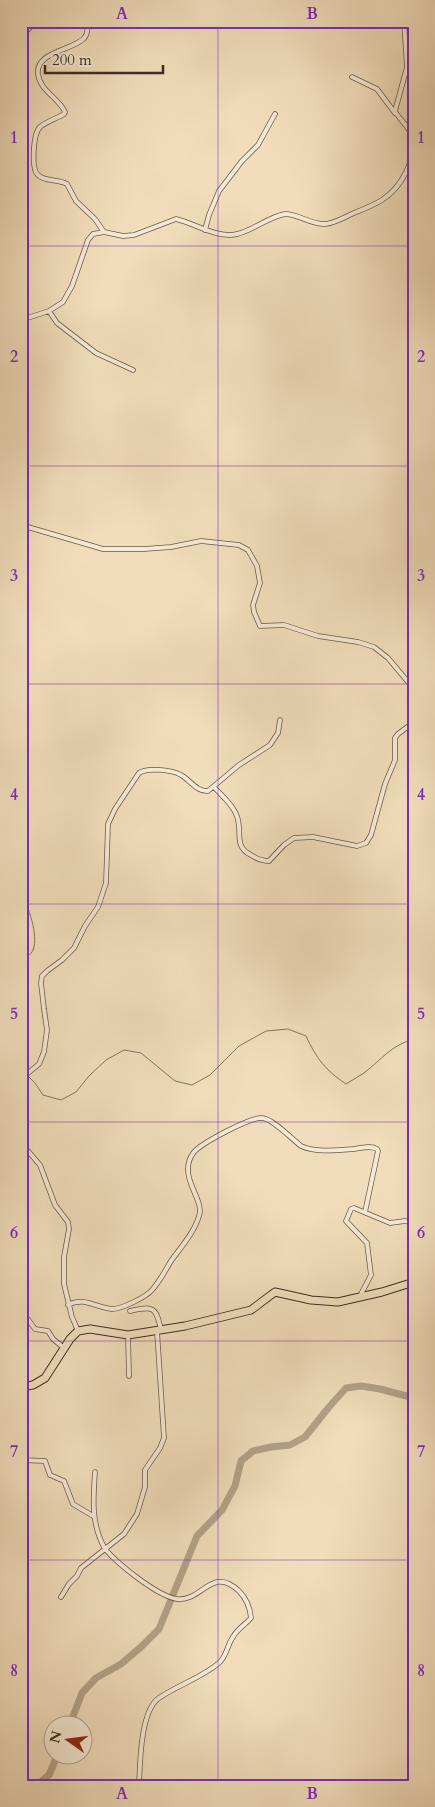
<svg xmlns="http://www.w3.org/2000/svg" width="435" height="1807" font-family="Cardo,serif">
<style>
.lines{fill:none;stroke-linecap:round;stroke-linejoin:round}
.stream{stroke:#837460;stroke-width:1}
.river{stroke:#b3a288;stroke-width:7}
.minor-casing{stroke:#695a4a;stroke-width:5.5}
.trunk-casing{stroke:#3c2e24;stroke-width:9}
.minor{stroke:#f6e9d3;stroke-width:4}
.trunk{stroke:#f1ddbb;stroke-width:7}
.grid{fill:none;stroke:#7b2cbf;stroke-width:1;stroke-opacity:0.55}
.neatline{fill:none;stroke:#7b2cbf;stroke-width:2}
.grid-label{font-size:16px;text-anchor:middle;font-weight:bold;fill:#7b2cbf}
</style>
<rect width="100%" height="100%" fill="#f1ddbb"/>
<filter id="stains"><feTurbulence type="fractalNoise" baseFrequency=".004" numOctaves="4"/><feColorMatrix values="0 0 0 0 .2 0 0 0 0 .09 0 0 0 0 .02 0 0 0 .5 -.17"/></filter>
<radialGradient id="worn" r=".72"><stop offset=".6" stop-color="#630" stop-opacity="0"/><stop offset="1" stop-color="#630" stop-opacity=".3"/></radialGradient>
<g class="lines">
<path class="stream" d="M173 21H184
M21 892C28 906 39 935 33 950 31 955 25 958 21 961
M21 1069 35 1083 43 1095 61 1100 76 1092 89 1076 106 1060 124 1050 141 1053 175 1081 192 1085 210 1075 239 1046 266 1031 288 1029 306 1036C316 1058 326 1071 346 1084 352 1080 358 1077 364 1073 381 1060 391 1045 414 1039"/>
<path class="river" d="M70 1724 82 1693 96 1678 121 1664 141 1647 159 1629 197 1536 222 1510 235 1486 241 1461 253 1451 271 1447 290 1445 305 1437 329 1407 346 1388 361 1386 380 1389 414 1398
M36 1786 49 1775 58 1754"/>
<defs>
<path id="minor" d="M88 21C88 26 88 33 85 37 76 50 35 51 38 74 40 91 59 98 65 112L64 114C56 119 47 121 40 127 33 134 31 169 38 175 45 182 59 179 67 184L76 201 95 219 104 232
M410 21 414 27
M21 37 36 21
M352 77 377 89 395 113
M205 230 209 215 219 191 242 161 258 145 275 114
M49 311 57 323 96 353 133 370
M21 320 49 311 63 302 72 286 88 240 93 234 104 232 123 236 134 235 176 219C194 223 218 239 237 234 254 230 268 217 285 214 299 214 311 225 326 224 335 223 345 217 354 213 364 209 374 205 382 200 402 187 416 160 412 137 410 126 399 120 395 111L407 67 404 21
M21 525 103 549H144L171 547 201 541 239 545 248 550 257 566 260 583 253 605 254 612 260 626 284 625 318 636 358 642 374 647 388 658 414 689
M214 787C222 796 232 804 236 814 244 830 232 846 251 855 257 859 262 861 269 861L284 845 294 838 313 837 357 846 366 843 371 835 385 784 395 760V738L398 734 414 722
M21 1079 39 1064 44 1052 47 1030 44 1009 41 983 42 976 47 971 62 960 74 948 85 926 98 907 106 883 108 824 115 809 139 773C147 767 173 770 181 775 190 780 197 792 208 791L239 765 270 745 278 733 280 720
M21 1127 25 1133 21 1137
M21 1143 40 1165 55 1205 68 1222 69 1229 64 1257V1284L72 1317 78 1331
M360 1296 371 1275 367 1243 346 1221 351 1209 354 1208 390 1223 405 1221 414 1223
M68 1305C84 1296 96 1308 112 1309 122 1309 146 1297 152 1290 160 1281 165 1271 171 1261 181 1247 194 1233 199 1216 204 1203 187 1185 188 1169 188 1163 190 1157 194 1152 202 1143 250 1117 262 1118 272 1118 293 1140 301 1146 316 1153 338 1150 354 1149 361 1148 371 1145 377 1149L378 1151 365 1212
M130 1311C153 1306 156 1306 161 1330
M21 1319 27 1318 35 1329 48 1331 53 1339 64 1348
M128 1335 129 1376
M21 1460 45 1461 50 1475 64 1481 73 1504 93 1516
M61 1597 69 1584 77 1576 81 1568 105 1549C91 1524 93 1500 95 1472
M139 1786C140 1765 140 1711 159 1698 178 1685 201 1678 219 1663 227 1656 227 1645 233 1637 238 1628 245 1625 251 1618 250 1607 247 1599 239 1591 212 1565 202 1602 177 1599 157 1596 118 1564 105 1549L124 1534 137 1514 145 1487V1470L160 1448 164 1438 157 1331"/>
<path id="trunk" d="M21 1387 33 1385 45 1378 70 1339 78 1331 90 1329 128 1335 185 1326 251 1310 275 1292 311 1300 338 1302 382 1292 414 1282"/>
</defs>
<use href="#minor" class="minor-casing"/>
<use href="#trunk" class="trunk-casing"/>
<use href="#minor" class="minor"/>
<use href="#trunk" class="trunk"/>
</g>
<path class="grid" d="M218 21V1786M21 246H414M21 466H414M21 684H414M21 904H414M21 1122H414M21 1341H414M21 1560H414"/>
<rect width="435" height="1807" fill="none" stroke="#f1ddbb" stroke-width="55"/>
<g transform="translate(68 1740) rotate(284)"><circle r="24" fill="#f6e9d3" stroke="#ac9e8d"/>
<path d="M0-4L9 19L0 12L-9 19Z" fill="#8f2418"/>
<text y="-8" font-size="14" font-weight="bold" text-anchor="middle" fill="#3c2e24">N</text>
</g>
<path d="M45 65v8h118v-8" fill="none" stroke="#3c2e24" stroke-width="2.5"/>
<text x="52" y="65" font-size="15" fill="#3c2e24" stroke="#f6e9d3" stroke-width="4" paint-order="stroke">200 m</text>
<rect x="28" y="28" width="380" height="1752" class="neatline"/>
<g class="grid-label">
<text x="122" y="19">A</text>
<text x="312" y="19">B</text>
<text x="14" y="143">1</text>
<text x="421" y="143">1</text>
<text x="14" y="362">2</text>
<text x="421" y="362">2</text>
<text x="14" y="581">3</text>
<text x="421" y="581">3</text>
<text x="14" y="800">4</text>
<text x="421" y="800">4</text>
<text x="14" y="1019">5</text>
<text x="421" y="1019">5</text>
<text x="14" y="1238">6</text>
<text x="421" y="1238">6</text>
<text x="14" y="1457">7</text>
<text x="421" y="1457">7</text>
<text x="14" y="1676">8</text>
<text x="421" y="1676">8</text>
<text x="122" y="1799">A</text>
<text x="312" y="1799">B</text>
</g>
<rect width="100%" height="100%" filter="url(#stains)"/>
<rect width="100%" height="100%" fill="url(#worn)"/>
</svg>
